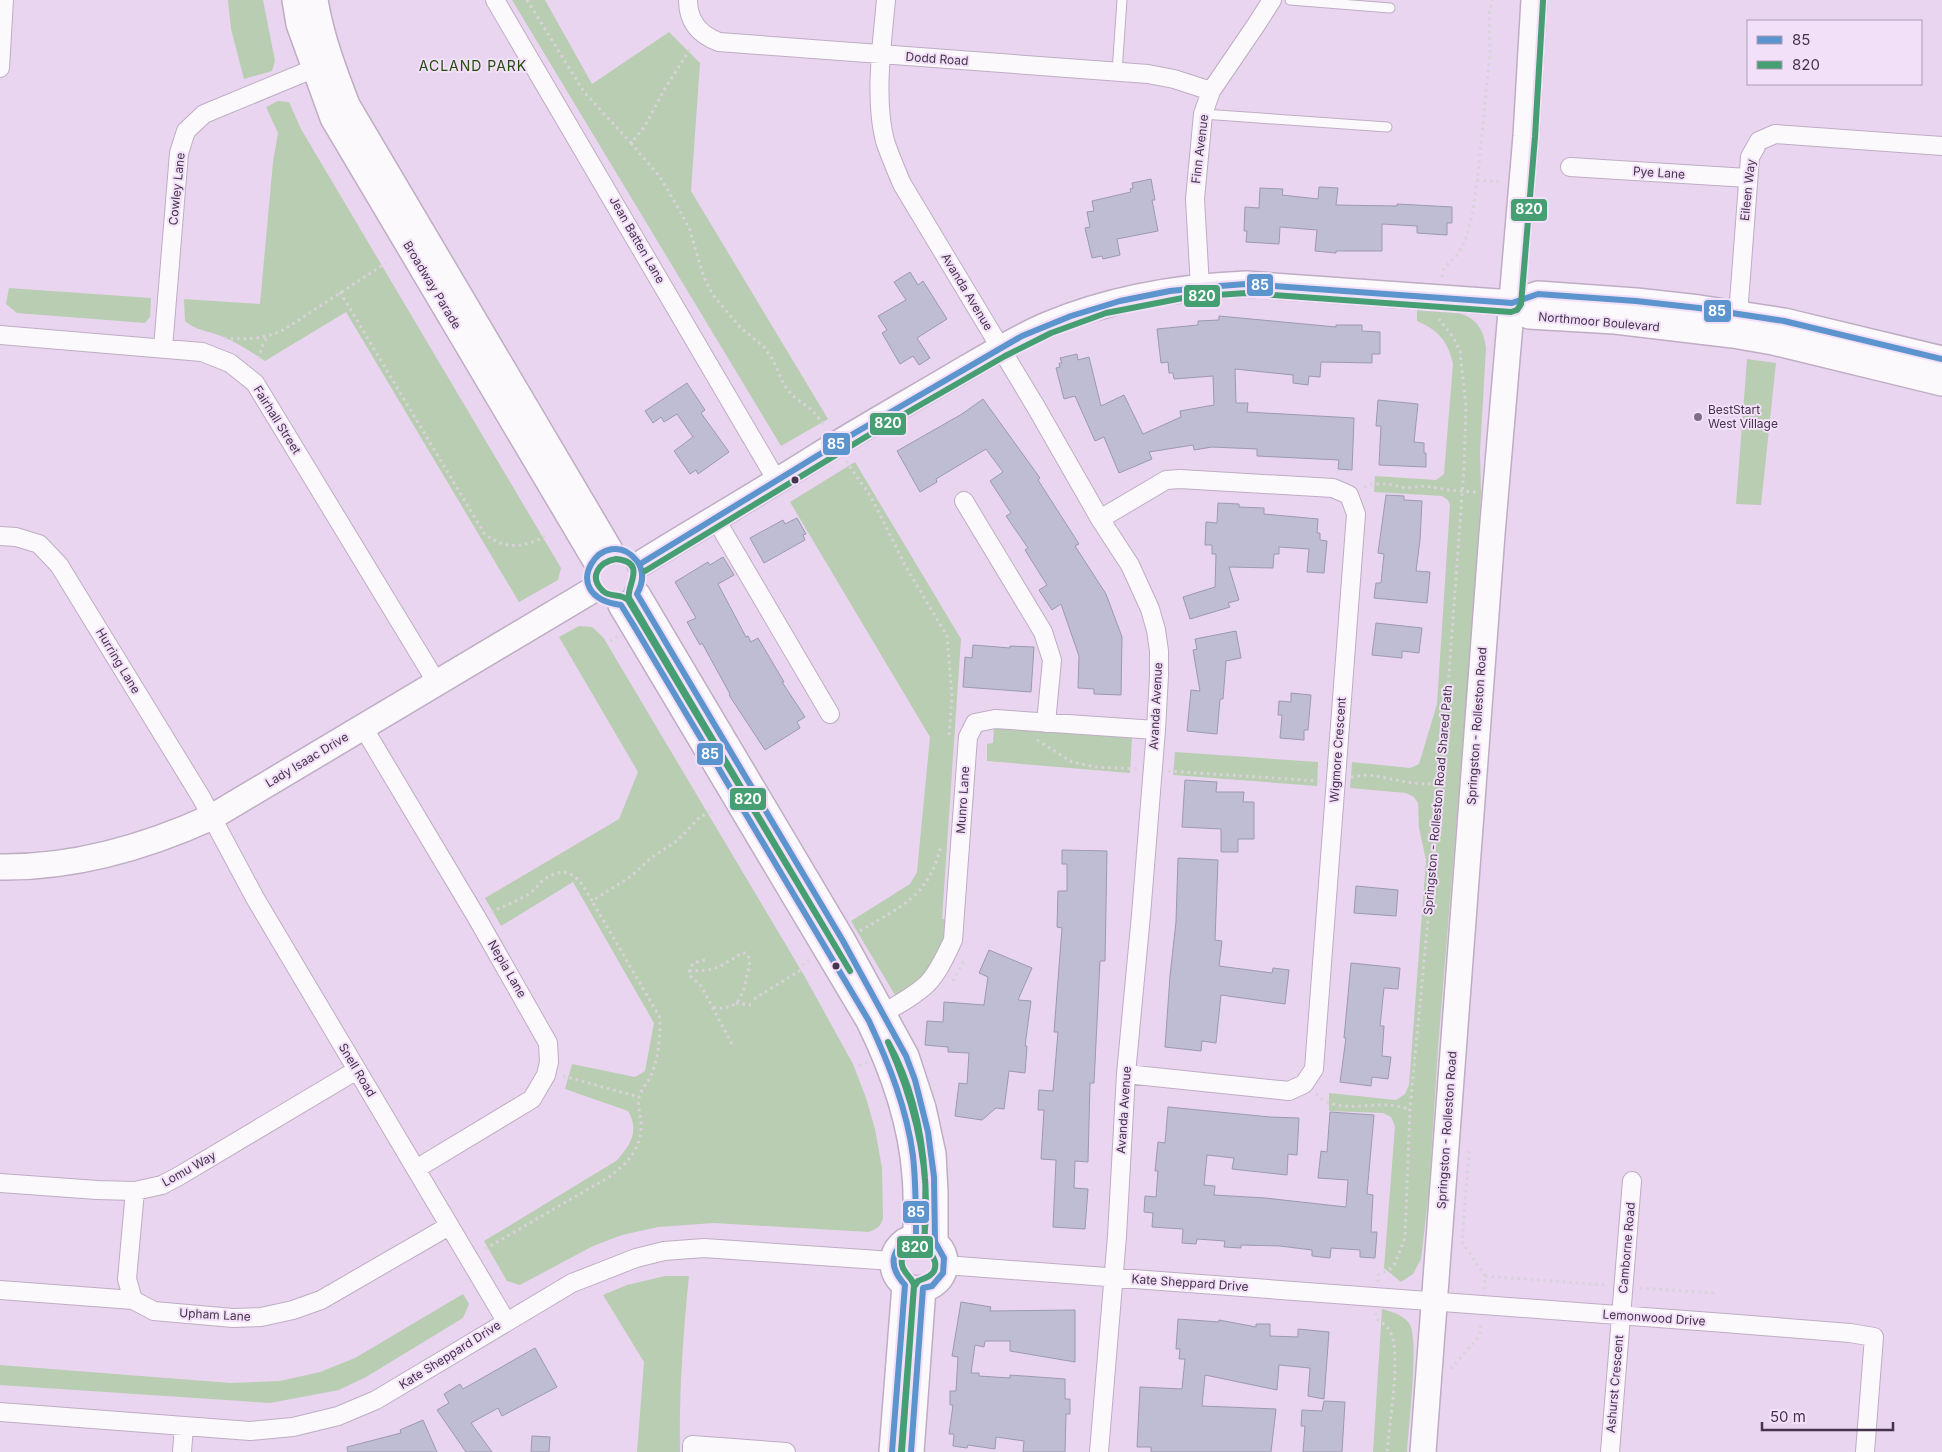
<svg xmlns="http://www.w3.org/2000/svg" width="1942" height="1452" font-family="Inter,sans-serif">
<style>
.green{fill:#b9cdb2}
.building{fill:#bfbdd4;stroke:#9b9ab0}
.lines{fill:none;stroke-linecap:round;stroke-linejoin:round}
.lane-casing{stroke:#beadc3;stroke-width:11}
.street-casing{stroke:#beadc3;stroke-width:20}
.secondary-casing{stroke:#beadc3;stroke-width:28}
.path{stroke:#d9d2db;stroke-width:3;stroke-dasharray:2.5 4;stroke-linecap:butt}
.lane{stroke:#fcf9fd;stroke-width:9}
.street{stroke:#fcf9fd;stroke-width:18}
.secondary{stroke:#fcf9fd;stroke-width:25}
.bus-1-casing{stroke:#f2dff8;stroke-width:10}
.bus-2-casing{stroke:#f2dff8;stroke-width:10}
.bus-1{stroke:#5c94ce;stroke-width:6}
.bus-2{stroke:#469f72;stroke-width:6}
.poi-dot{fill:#7f6c85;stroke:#f2dff8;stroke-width:2}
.bus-dot{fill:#46344c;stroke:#f2dff8;stroke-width:2}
.labels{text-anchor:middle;stroke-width:4;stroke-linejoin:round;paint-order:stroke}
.street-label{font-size:12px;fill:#46344c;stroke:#f2dff8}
.poi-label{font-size:12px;fill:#46344c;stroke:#f2dff8;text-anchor:start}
.neighbourhood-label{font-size:14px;letter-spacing:1px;fill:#234d11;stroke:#f2dff8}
.line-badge{stroke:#f2dff8;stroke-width:2}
.badge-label{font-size:14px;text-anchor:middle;font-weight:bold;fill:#fff}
</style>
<rect width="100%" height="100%" fill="#e9d5f0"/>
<path class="green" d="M228 0H263L275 61 272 71 244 79 231 29Z
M512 0H545L592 84 669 32 700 63 691 191 828 419 781 446Z
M278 101 289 102 301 129 561 568 558 580 519 602 346 312 265 361C251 352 237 342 221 336 208 331 195 330 185 321L184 299 260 304 273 162 278 133 266 107Z
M9 288 151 298 150 317 145 323 17 313 6 304Z
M1417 309C1449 312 1482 307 1486 348L1480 452 1481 494 1469 667 1438 1048 1429 1190 1421 1259 1413 1274 1401 1282 1384 1268 1395 1126 1391 1117 1383 1113 1329 1111V1093L1396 1100 1405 1094 1409 1085 1426 860 1419 828 1418 803 1414 797 1406 793 1350 788 1352 762 1410 768 1419 764 1437 704 1450 505 1448 500 1442 496 1374 492 1375 476 1436 480 1444 474 1453 364C1448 341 1438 330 1417 321Z
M1747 359 1776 363 1761 505 1736 504Z
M855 462 961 639 942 919H948L946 940 942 949 920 981 895 995 851 921 910 884 917 872 930 737 790 502Z
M579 626 592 627 603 637 805 977 853 1064 866 1098 875 1129 882 1168 883 1218C881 1226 877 1229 869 1232L714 1223 658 1227 622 1235 593 1246 520 1285 507 1281 484 1241 616 1161C630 1146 640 1131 628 1111L565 1089 572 1064 635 1077 645 1071 654 1023 573 882 501 926 485 898 619 819 638 772 559 637Z
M994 726 1132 737 1130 773 987 761V744L993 743Z
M1175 752 1318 762 1317 786 1173 775Z
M665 1276H689C683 1334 679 1393 680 1452H637L644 1362 603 1295 627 1285Z
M463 1294 469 1304 463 1318 366 1377 339 1390 270 1403 0 1385V1365L231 1383 280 1381 320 1372 355 1358Z
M1382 1309C1392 1312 1402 1314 1409 1323 1420 1337 1408 1429 1407 1452H1373Z"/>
<path class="building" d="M1151 179 1155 200H1152L1158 231 1117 239 1120 255 1103 259 1102 256 1092 258 1085 228 1090 227 1087 212 1094 211 1092 201 1131 192 1130 189 1133 188 1132 183Z
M1319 187 1338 188 1336 205 1397 206V204L1452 207V223H1447V235L1417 233V226L1382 224V251H1336V253L1315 251 1317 230 1280 227 1279 244 1246 242 1247 231H1244L1245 207 1259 208 1260 188 1283 189 1282 195 1318 199Z
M910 272 918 285 923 281 947 319 917 338 930 358 919 365 913 356 900 364 882 333 887 330 878 316 906 300 894 282Z
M1219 316 1336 327V325H1362V331L1380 332V354H1372V363L1321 362 1320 377 1309 376 1308 385 1293 383V375L1235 369 1236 403H1248L1247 412 1354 418 1352 470 1338 469 1339 460 1257 456V449L1212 447 1194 450 1193 445 1149 452 1152 459 1119 473 1104 437 1095 441 1075 396 1064 399 1056 368 1060 367 1059 363H1062L1060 358 1077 354 1078 360 1089 357 1101 406 1124 395 1143 434 1181 417 1180 411 1214 405 1213 376 1174 379 1173 373H1169L1168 362 1161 363 1157 329 1198 325V321L1219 320Z
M687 383 705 410 701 413 729 452 698 474 696 470 690 474 674 451 693 437 677 414 664 422 661 417 653 423 645 411Z
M983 399 1040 478 1038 480 1079 544 1075 546 1106 594 1122 637 1121 695 1094 694V689L1078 688 1079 656 1061 604 1052 610 1039 590 1047 585 1025 550 1028 548 1006 516 1011 513 990 481 1003 472 986 449 936 479 937 482 920 492 897 451 962 414Z
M1378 400 1418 404 1414 442 1424 443V453H1426V467L1379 465 1381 426H1376Z
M1386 495 1404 496V500L1422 501 1420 540 1416 571 1430 572 1427 603 1374 598 1376 583H1381L1384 554 1378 553Z
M1218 503 1239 504V507L1264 508V514L1318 519 1317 533H1320V540L1327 541 1324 573 1307 572 1309 549 1279 547V554H1274L1273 568 1229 567 1239 600 1228 603 1230 607 1190 619 1183 597 1215 587 1216 554H1212V545H1205L1206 522 1217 523Z
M797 518 806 534 803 535 805 540 764 563 750 538 783 520 785 524Z
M723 557 734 575 718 584 746 637 748 636 751 642 758 638 784 682H782L805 717 797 722 800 728 765 750 729 695 730 694 702 643 700 645 687 622 696 618 675 582 708 562 710 565Z
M1376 623 1422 628 1419 653 1402 651V658L1372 655Z
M1236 631 1241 658 1226 661 1223 699H1220L1217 734 1187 731 1191 690 1200 691 1193 650 1197 649 1195 639Z
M973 645 1010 648V646L1034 647 1031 692 963 687 965 657 972 658Z
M1291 693 1311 695 1308 730H1304V740L1280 738 1282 715H1278L1279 701 1291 702Z
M1185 780 1217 782 1216 792H1244L1243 802H1254V839H1238V852H1221V829L1182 827Z
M1062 850 1107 851 1105 961H1100L1094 1083H1090L1088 1162 1075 1161 1074 1188 1088 1189 1085 1229 1053 1227 1056 1160 1041 1159 1044 1110H1038L1039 1090 1053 1091 1058 1032H1054L1062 928 1057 927 1058 891H1067V864H1062Z
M1178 858 1218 860 1215 940 1222 941 1219 966 1272 973 1273 968 1289 970 1285 1004 1221 995 1216 1043 1202 1041 1201 1051 1165 1047 1170 976 1176 922Z
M1356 886 1398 890 1396 916 1354 913Z
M989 950 1032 968 1018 1000 1031 1001 1025 1046H1027L1025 1073 1009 1071 1004 1109 996 1108 982 1120 955 1116 959 1083 967 1084 969 1053 948 1052V1047L925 1045 927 1021 943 1022 944 1002 984 1005 988 977 979 973Z
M1351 963 1400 968 1398 989 1384 988 1380 1026H1384L1382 1056 1391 1057 1388 1079 1372 1077 1371 1086 1340 1082 1346 1038H1344Z
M1168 1107 1270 1117 1299 1118 1297 1155 1288 1154 1287 1175 1232 1169 1234 1158 1207 1155 1204 1185 1215 1186 1214 1195 1265 1198 1346 1207 1348 1180 1318 1178 1321 1151 1327 1152 1330 1112 1374 1115 1367 1194 1373 1195 1371 1232H1377L1375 1258 1360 1257V1250L1331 1248 1330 1258 1312 1256V1250L1280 1246 1241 1245V1248L1224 1247 1225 1241 1197 1239 1196 1244 1182 1243 1183 1229 1152 1227 1153 1213 1144 1212 1145 1196 1156 1197 1158 1171H1155L1158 1142 1165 1143Z
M961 1302 991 1307 990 1311 1075 1310V1362L1010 1351V1341H985L984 1347 975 1345 971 1373H979V1376L1010 1378V1375L1065 1379V1399H1070V1414H1066L1065 1452H1023L1024 1441 996 1437 995 1449 968 1445 967 1448 953 1446 954 1434H949L953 1405H950V1391H956L958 1357 952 1356Z
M1178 1319 1219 1322V1320L1256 1327V1324H1270V1336L1298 1337V1329L1329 1332 1324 1399 1308 1396 1310 1368 1279 1365 1277 1390 1205 1375 1202 1406 1276 1409 1271 1452H1151V1447H1137L1140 1387 1182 1389 1185 1359H1179L1180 1349H1176Z
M535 1348 557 1387 502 1416 498 1408 471 1423 492 1452H466L437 1410 449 1403 444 1394 460 1384 463 1389Z
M1324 1401 1345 1402 1342 1452H1303L1305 1426H1301L1302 1410 1322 1411Z
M423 1420 437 1452H348L347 1447 401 1433 400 1430Z
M532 1436 550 1437 549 1452H531Z"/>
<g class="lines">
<defs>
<path id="lane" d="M1290 0 1390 8
M1117 72 1122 0
M1203 114 1387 127"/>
<path id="street" d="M495 0 777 481
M688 0C688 22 700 35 719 42L1148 74 1174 79 1211 91
M886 0C882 44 874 99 885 141 890 156 896 170 902 184L1036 407 1100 519 1130 565 1150 609 1156 630 1159 651V675L1156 730 1141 915 1126 1074 1117 1236 1099 1452
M0 68 4 0
M1570 167 1748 178
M1200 287 1195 199 1203 114 1211 91 1256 25 1272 0
M1735 325 1739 302 1750 157 1759 141 1775 134 1942 146
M0 335 202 352 230 363 255 383 437 683
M163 348 179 153 186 131 204 114 325 64
M964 501 1043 632 1052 660 1046 723
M715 518 830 714
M1100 519 1166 480 1180 479 1333 488 1349 495 1356 514 1314 1069 1304 1084 1289 1091 1126 1074
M0 536 16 537 39 544 59 565 201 797 255 898 506 1321
M363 727 477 918 548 1043 549 1062 546 1075 532 1099 416 1169
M874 1018C892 1008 912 998 927 984 938 973 946 955 953 940L968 737 975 723 995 719 1156 730
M0 1183 97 1190 135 1191 162 1185 179 1176 357 1070
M135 1191 127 1279 133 1300 154 1311 233 1318 261 1317 293 1310 321 1300 449 1226
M945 1265 1725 1323 1850 1333 1874 1337 1865 1452
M0 1290 133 1300
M0 1412 250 1431 293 1427 338 1416 376 1400 572 1283 636 1258 664 1251 704 1248 893 1261
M182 1452 184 1426
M692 1452V1445L786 1452
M1610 1452 1632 1181"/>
<path id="secondary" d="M295 0 299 24 333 118 594 558
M315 0C321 37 334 71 347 105L610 550
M1512 303 1529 316 1615 321 1733 335 1773 342 1942 383
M640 564C698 528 757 494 814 458 859 430 905 404 951 377 982 359 1014 339 1047 325 1111 298 1177 287 1246 284L1512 303 1538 294 1636 301 1699 308 1784 321 1942 359
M637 594 843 941 906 1056 923 1108 933 1154 935 1192V1242
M621 605 869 1021C893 1070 911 1120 915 1175 917 1196 916 1217 916 1237
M0 867C73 868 146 847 212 817L591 591
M893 1263a26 26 0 1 1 52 0a26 26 0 1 1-52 0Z
M892 1452 905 1285
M911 1452 923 1288
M1423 1452 1492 534 1526 136 1534 0"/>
</defs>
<use href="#lane" class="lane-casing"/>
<use href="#street" class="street-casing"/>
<use href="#secondary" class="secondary-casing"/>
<path class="path" d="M527 0 584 92 631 143 645 126 664 90 690 49
M631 143 660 177 680 211 690 230 703 275 712 294 740 327 764 347 773 360 784 385 793 396 812 410 826 427
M1477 180 1502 182
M1442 277 1444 268 1457 255 1465 241 1472 216 1477 184 1490 52 1489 15 1492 0
M340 292 484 533C505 551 526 548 548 534
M224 338C247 340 265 339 285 329L386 263
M259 359 261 349 267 337
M846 461 871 497 906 567 947 636 952 696 949 737
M1364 487 1371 484H1387L1406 488 1425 486 1449 490 1476 492
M610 641 618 636
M1037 740 1072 762 1096 767 1137 769
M1168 771 1319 781
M1351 777C1359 776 1368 774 1375 776 1399 780 1416 786 1441 783
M491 912C504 906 518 901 530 893 537 888 540 881 548 877 571 863 582 883 592 901L630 877 651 858 678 840 699 818 711 811
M860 931C901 906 930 896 941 845
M705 960C695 962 689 964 689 975L701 986 732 1044
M802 965 809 961
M689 971 708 970 719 967 742 953H746C752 960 749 967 747 975 743 997 738 1012 712 1007
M953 981 965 958
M754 999 804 968
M736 1003 751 1005
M859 1066 867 1063
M563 1076 639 1097
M1316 1094C1334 1113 1364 1104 1387 1105 1395 1105 1403 1108 1410 1109
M1469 1151 1462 1242 1485 1276 1484 1290
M485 1249 609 1177C627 1164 642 1148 641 1124 641 1115 637 1106 639 1097 642 1088 649 1081 652 1073 658 1058 662 1031 659 1016L592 901
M1485 1276 1606 1285
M1378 1282V1275L1390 1269 1395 1263 1405 1238 1410 1109 1441 783 1464 468 1466 407 1460 351 1453 337 1439 319
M1640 1288 1715 1293
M1376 1313V1318C1381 1322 1386 1325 1390 1331 1402 1354 1389 1424 1387 1452
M1451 1369 1480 1335 1481 1321"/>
<use href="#lane" class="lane"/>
<use href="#street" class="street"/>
<use href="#secondary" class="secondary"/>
<defs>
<path id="bus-1" d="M640 564 848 437 1022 336 1071 316 1120 301 1170 291 1220 286 1246 284 1512 303 1538 294 1636 301 1699 308 1784 321 1942 359
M892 1452 905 1285C887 1265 890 1247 916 1237 916 1210 916 1183 913 1156 907 1109 889 1064 869 1021L634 626 621 605C552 596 605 520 637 561 645 572 643 583 637 594L843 941 906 1056 915 1080 928 1132 934 1177 935 1242 944 1258 943 1273 932 1286 923 1288 911 1452"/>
<path id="bus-2" d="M616 559C648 562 626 586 629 598L850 971 628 600C621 593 610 598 603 591 588 577 599 562 616 559Z
M645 571 882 427 1005 356 1051 333 1106 313 1188 297 1246 293 1511 312 1517 310 1521 304 1535 137 1543 1
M901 1452 914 1285C912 1278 906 1275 903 1268 896 1250 918 1250 924 1240 932 1172 915 1103 888 1042 911 1083 922 1132 925 1178 927 1199 922 1223 926 1243 928 1253 939 1259 934 1271 930 1278 924 1278 918 1281L914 1287 902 1451"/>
</defs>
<use href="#bus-1" class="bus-1-casing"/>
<use href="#bus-2" class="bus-2-casing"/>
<use href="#bus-1" class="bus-1"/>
<use href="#bus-2" class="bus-2"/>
</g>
<circle class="poi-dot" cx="1698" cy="417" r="5"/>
<g class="bus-dot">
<circle cx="795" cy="480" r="4.5"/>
<circle cx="836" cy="966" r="4.5"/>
</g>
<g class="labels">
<g class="street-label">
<text transform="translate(937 59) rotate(4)" y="4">Dodd Road</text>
<text transform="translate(1200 149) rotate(-83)" y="4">Finn Avenue</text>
<text transform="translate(1659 173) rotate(4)" y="4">Pye Lane</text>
<text transform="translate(177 189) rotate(-84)" y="4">Cowley Lane</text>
<text transform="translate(1748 190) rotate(-84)" y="4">Eileen Way</text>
<text transform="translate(637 240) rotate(60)" y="4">Jean Batten Lane</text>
<text transform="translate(432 285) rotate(59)" y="4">Broadway Parade</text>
<text transform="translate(967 292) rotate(59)" y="4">Avanda Avenue</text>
<text transform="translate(1599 322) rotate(5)" y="4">Northmoor Boulevard</text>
<text transform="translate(277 420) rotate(58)" y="4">Fairhall Street</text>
<text transform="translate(118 661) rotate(59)" y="4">Hurring Lane</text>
<text transform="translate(1156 706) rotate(-87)" y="4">Avanda Avenue</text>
<text transform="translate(1477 726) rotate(-86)" y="4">Springston - Rolleston Road</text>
<text transform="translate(1338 750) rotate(-86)" y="4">Wigmore Crescent</text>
<text transform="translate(307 760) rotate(-31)" y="4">Lady Isaac Drive</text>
<text transform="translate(963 800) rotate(-86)" y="4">Munro Lane</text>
<text transform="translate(1438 800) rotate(-85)" y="4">Springston - Rolleston Road Shared Path</text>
<text transform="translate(507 969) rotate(60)" y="4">Nepia Lane</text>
<text transform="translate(357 1070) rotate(59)" y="4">Snell Road</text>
<text transform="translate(1124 1110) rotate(-86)" y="4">Avanda Avenue</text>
<text transform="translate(1447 1130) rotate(-86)" y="4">Springston - Rolleston Road</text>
<text transform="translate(189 1169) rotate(-29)" y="4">Lomu Way</text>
<text transform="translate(1627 1248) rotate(-85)" y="4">Camborne Road</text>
<text transform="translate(1190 1283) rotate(4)" y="4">Kate Sheppard Drive</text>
<text transform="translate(215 1315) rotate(3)" y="4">Upham Lane</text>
<text transform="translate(1654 1318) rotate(4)" y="4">Lemonwood Drive</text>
<text transform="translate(450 1355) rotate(-32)" y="4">Kate Sheppard Drive</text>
<text transform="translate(1615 1384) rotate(-85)" y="4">Ashurst Crescent</text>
</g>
<g class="poi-label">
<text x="1708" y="414">BestStart<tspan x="1708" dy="14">West Village</tspan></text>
</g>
<g class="neighbourhood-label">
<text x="473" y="71">ACLAND PARK</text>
</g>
</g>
<g class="line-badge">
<rect x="1510" y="198" width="38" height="24" rx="5" fill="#469f72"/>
<rect x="1246" y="273" width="28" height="24" rx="5" fill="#5c94ce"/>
<rect x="1183" y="284" width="38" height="24" rx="5" fill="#469f72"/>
<rect x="1703" y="299" width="29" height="24" rx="5" fill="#5c94ce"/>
<rect x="869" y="412" width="38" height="24" rx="5" fill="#469f72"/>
<rect x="822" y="432" width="29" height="24" rx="5" fill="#5c94ce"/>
<rect x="696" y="742" width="28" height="24" rx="5" fill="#5c94ce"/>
<rect x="729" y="787" width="38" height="24" rx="5" fill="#469f72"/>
<rect x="902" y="1200" width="28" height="24" rx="5" fill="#5c94ce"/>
<rect x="896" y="1235" width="38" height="24" rx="5" fill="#469f72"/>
</g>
<g class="badge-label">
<text x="1529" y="214">820</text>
<text x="1260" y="290">85</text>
<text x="1202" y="301">820</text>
<text x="1717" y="316">85</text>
<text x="888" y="428">820</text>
<text x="836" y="449">85</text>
<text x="710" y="759">85</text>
<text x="748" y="804">820</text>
<text x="916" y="1217">85</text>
<text x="915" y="1252">820</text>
</g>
<rect x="1747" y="20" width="175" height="65" fill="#f2dff8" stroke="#ad9bb3"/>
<rect x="1757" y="36" width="25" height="8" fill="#5c94ce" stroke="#ad9bb3"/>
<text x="1792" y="45" font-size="15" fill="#46344c">85</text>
<rect x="1757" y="61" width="25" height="8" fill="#469f72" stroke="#ad9bb3"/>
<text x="1792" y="70" font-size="15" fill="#46344c">820</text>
<path d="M1762 1422v8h131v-8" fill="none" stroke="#46344c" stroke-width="2.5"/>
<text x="1770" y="1422" font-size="15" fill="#46344c" stroke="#f2dff8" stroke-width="4" paint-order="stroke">50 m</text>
</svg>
